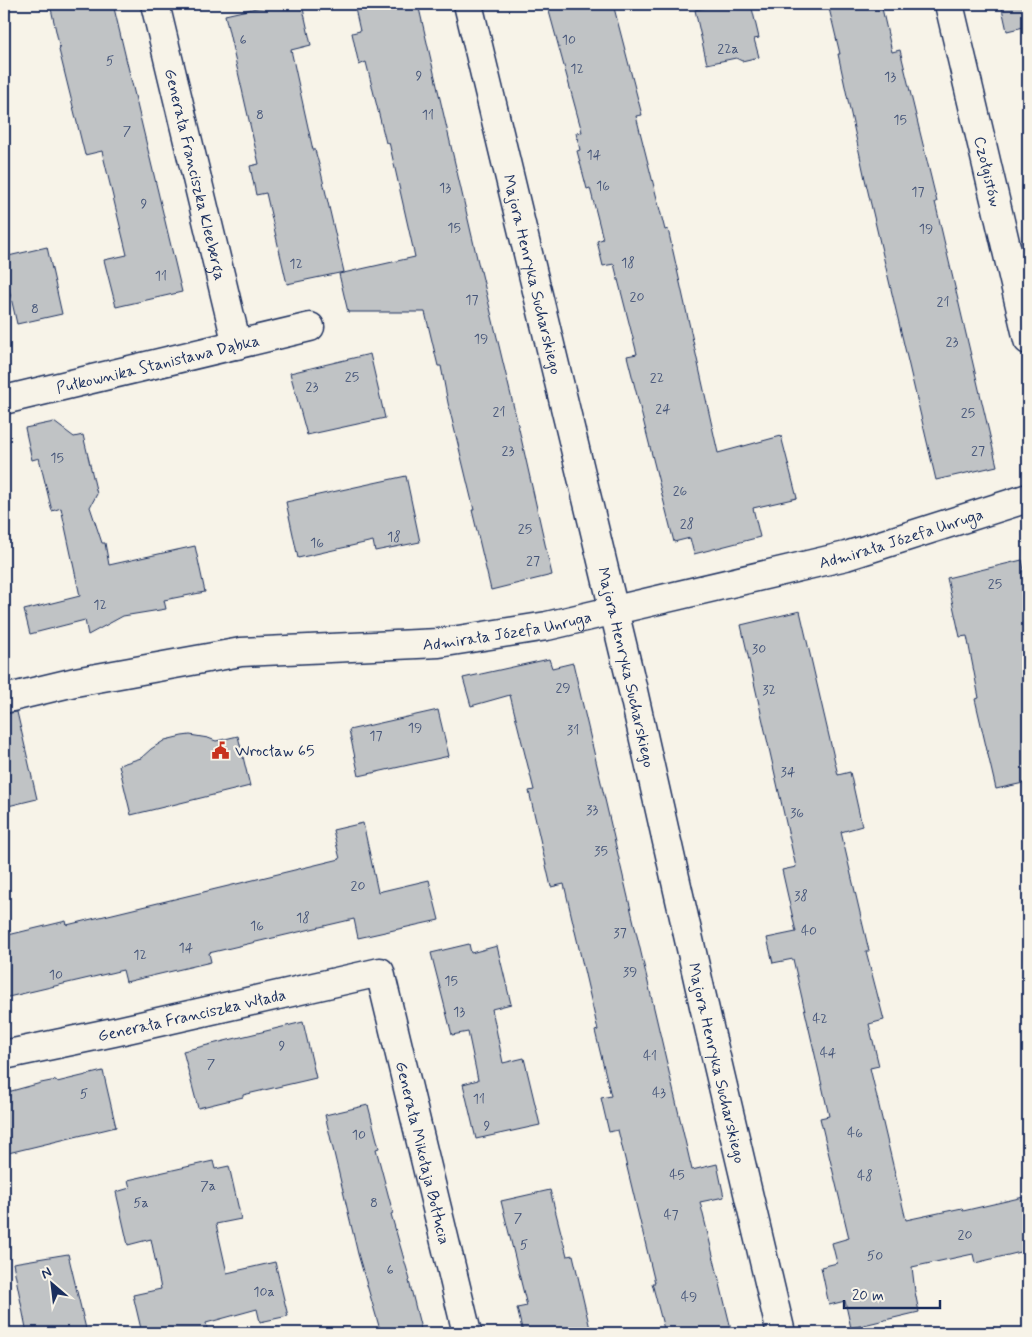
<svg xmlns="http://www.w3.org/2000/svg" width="1032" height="1337" font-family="Mynerve,sans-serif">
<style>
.building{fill:#c0c3c5;stroke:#1b2f5e}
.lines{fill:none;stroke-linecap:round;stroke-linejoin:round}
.minor-casing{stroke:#1b2f5e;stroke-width:31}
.minor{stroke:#f7f3e8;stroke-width:28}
.labels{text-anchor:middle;stroke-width:4.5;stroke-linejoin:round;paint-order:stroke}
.number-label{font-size:14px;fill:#445478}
.street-label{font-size:16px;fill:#1b2f5e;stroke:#f7f3e8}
.poi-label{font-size:16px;fill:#1b2f5e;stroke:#f7f3e8;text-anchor:start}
</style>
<rect width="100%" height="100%" fill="#f7f3e8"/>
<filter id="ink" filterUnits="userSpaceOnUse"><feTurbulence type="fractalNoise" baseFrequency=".02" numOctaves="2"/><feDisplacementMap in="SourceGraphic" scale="10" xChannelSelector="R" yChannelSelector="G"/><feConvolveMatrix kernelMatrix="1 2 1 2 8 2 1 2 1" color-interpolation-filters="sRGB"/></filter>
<g filter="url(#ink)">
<path class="building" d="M50 4H113L182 292 116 307 104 260 127 255 102 151 85 155 59 50 60 49Z
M274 4H302L311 45 291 50 313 150H315L320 168 344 272 287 284 266 193 256 195 250 166 259 164 225 15Z
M354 4H418L480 271H481L519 429 552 575 491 590 472 510H474L448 403 441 366H438L425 312H348L339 274 415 257 389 142 386 143 366 62 359 65 352 33 360 31Z
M547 4H613L642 115 636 116 665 230 668 229 718 453 781 436 797 498 753 508 760 537 694 554 690 538 674 542 627 356 637 354 614 264 603 266 597 241 603 239 590 188 587 189 577 151 580 150 576 133 582 132Z
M722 4H751L759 38 754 39 759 57 742 61 736 58 707 64 695 10Z
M828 4H881L892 52 900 50 937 202H935L997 466 936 480 865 179 838 54H840Z
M1001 4H1028V26L1007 31Z
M47 247 62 314 17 324 4 267V257Z
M370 354 385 418 307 435 290 373Z
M54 422 74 437 83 435 97 494 90 507 102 543H105L109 565 195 546 205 592 164 600 166 609 123 616 88 635 85 620 30 634 24 610 80 596 61 508 52 511 39 458 32 460 25 428Z
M406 476 420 542 375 551 373 541 298 558 286 502Z
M1022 560 1028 589V782L996 789 975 699 979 698 967 636 960 637 947 578Z
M800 611 838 775 850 772 862 826 841 832 869 951H866L884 1020 869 1024 879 1066 870 1068 906 1220 962 1208 963 1211 1028 1196V1241L1022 1242 1025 1251 975 1263 973 1254 912 1267 915 1292 919 1312 851 1328 845 1301 829 1305 821 1267 837 1263 832 1243 849 1238 820 1118 829 1116 793 959 773 963 767 938 796 932 782 870 796 867 741 625Z
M549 659 552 668 573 663 692 1170 717 1164 724 1197 700 1202 732 1333H665L652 1283H655L618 1130 609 1132 601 1098 611 1096 595 1031 598 1030 564 884 551 887 529 791 534 790 510 695 471 706 463 678Z
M438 710 449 756 359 776 349 730Z
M17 712 37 799 4 807V714Z
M190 735 208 738 216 741 238 736 250 786 131 815 119 765 141 758 151 749 165 740 182 736Z
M363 823 378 892 429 880 439 920 358 938 354 919 209 953 211 962 126 982 123 970 4 998V936L66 921 67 925 340 859 333 830Z
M469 944 471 953 497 946 511 1004 492 1009 503 1063 524 1058 540 1125 476 1139 463 1084 478 1080 468 1032 452 1035 431 953Z
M303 1022 316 1078 243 1095V1097L198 1108 183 1051Z
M103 1071 116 1127 4 1154V1093L41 1083 56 1080 57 1082Z
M368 1105 379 1148 376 1149 393 1213 391 1214 410 1280 409 1281 422 1333H381L358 1254 325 1115Z
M213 1161 215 1169 229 1166 241 1219 216 1224 227 1273 275 1262 288 1316 260 1322 257 1309 206 1323 208 1333H142L133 1295 161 1289 151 1239 128 1245 116 1192 130 1188 128 1180Z
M550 1190 567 1256 573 1255 591 1333H523L517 1308 527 1306 501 1201Z
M68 1254 87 1333H27L13 1263Z"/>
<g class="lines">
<defs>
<g id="minor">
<path id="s1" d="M155 4 237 345"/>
<path id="s2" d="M468 4 629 673 704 1006 781 1333"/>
<path id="s3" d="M949 4 1028 340"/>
<path id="s4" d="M4 400 310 327"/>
<path id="s5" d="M4 699 75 682 241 652 439 643 547 626 846 556 1028 498"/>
<path id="s6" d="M4 1055 114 1032 380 972 467 1333"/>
</g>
</defs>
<use href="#minor" class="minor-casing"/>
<use href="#minor" class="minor"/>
</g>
</g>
<defs>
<symbol id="civic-bare" viewBox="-9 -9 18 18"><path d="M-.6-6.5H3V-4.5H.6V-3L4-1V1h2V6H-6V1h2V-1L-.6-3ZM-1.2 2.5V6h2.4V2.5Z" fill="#c8321e" stroke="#f7f3e8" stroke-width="2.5" paint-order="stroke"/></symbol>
</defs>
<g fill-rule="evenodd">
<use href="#civic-bare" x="208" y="738" width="25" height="25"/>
</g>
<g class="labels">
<g class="number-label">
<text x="243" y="44">6</text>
<text x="569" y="44">10</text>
<text x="728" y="53">22a</text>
<text x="110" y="65">5</text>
<text x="577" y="73">12</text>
<text x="419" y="80">9</text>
<text x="890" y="81">13</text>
<text x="260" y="119">8</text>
<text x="428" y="119">11</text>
<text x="900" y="124">15</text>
<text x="127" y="135">7</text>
<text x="594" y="159">14</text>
<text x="603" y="190">16</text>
<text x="445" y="192">13</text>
<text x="918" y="196">17</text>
<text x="144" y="208">9</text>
<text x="454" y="232">15</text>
<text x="926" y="233">19</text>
<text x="628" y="267">18</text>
<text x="296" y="268">12</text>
<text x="161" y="280">11</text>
<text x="637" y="301">20</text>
<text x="472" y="304">17</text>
<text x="943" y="306">21</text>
<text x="35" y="313">8</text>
<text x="481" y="343">19</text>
<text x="952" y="346">23</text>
<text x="352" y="381">25</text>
<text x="657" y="382">22</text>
<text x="312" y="391">23</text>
<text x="663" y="413">24</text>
<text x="499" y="416">21</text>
<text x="968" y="417">25</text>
<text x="508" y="455">23</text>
<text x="978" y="455">27</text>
<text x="57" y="462">15</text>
<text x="680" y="495">26</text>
<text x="687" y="528">28</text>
<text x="525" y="533">25</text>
<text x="394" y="541">18</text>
<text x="317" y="547">16</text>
<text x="533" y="565">27</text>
<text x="995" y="588">25</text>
<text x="100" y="609">12</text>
<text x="759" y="653">30</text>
<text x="563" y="692">29</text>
<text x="769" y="694">32</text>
<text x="415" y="732">19</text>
<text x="573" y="734">31</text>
<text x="376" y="740">17</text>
<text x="788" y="776">34</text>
<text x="592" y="814">33</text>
<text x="797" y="817">36</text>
<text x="601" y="855">35</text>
<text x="358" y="890">20</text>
<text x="801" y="900">38</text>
<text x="303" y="922">18</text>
<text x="257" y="930">16</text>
<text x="809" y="935">40</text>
<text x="620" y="937">37</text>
<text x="186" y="952">14</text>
<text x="140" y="959">12</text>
<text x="630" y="976">39</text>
<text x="56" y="979">10</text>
<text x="451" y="985">15</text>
<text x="459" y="1016">13</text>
<text x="820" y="1023">42</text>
<text x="282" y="1050">9</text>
<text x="828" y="1057">44</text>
<text x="650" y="1060">41</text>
<text x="211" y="1068">7</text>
<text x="659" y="1097">43</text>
<text x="84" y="1098">5</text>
<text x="479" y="1103">11</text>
<text x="487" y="1130">9</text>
<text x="855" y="1137">46</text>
<text x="359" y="1139">10</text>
<text x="677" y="1179">45</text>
<text x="865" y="1180">48</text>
<text x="208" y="1190">7a</text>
<text x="141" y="1207">5a</text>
<text x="374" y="1207">8</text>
<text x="671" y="1219">47</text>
<text x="518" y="1222">7</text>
<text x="965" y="1239">20</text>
<text x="524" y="1249">5</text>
<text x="875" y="1260">50</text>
<text x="390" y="1274">6</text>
<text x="264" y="1296">10a</text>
<text x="689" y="1301">49</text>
</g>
<g class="street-label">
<text dy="6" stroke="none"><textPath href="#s3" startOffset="172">Czołgistów</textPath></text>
<text dy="6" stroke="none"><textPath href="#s1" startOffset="175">Generała Franciszka Kleeberga</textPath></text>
<text dy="6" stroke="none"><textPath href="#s2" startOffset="278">Majora Henryka Sucharskiego</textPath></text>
<text dy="6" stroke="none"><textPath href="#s4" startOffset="158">Pułkownika Stanisława Dąbka</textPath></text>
<text dy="6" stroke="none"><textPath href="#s5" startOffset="914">Admirała Józefa Unruga</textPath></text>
<text dy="6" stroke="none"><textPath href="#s5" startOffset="509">Admirała Józefa Unruga</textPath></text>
<text dy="6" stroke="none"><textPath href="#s2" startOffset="682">Majora Henryka Sucharskiego</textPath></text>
<text dy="6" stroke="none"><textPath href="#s6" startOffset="192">Generała Franciszka Włada</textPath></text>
<text dy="6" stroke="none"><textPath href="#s2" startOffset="1088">Majora Henryka Sucharskiego</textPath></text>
<text dy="6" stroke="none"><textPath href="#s6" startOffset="571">Generała Mikołaja Bołtucia</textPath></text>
</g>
<g class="poi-label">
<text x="235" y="756">Wrocław 65</text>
</g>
</g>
<rect width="1032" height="1337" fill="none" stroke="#f7f3e8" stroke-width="20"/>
<rect x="10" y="10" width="1012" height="1317" fill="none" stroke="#1b2f5e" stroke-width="2" filter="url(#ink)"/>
<g transform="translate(52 1284) rotate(332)" stroke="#f7f3e8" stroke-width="4" paint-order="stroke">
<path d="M0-4L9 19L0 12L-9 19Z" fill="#1b2f5e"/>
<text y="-8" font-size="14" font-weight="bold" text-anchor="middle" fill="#1b2f5e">N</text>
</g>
<path d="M844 1300v8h96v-8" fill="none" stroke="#1b2f5e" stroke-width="2.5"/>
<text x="852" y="1300" font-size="15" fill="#1b2f5e" stroke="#f7f3e8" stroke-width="4" paint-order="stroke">20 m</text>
</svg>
